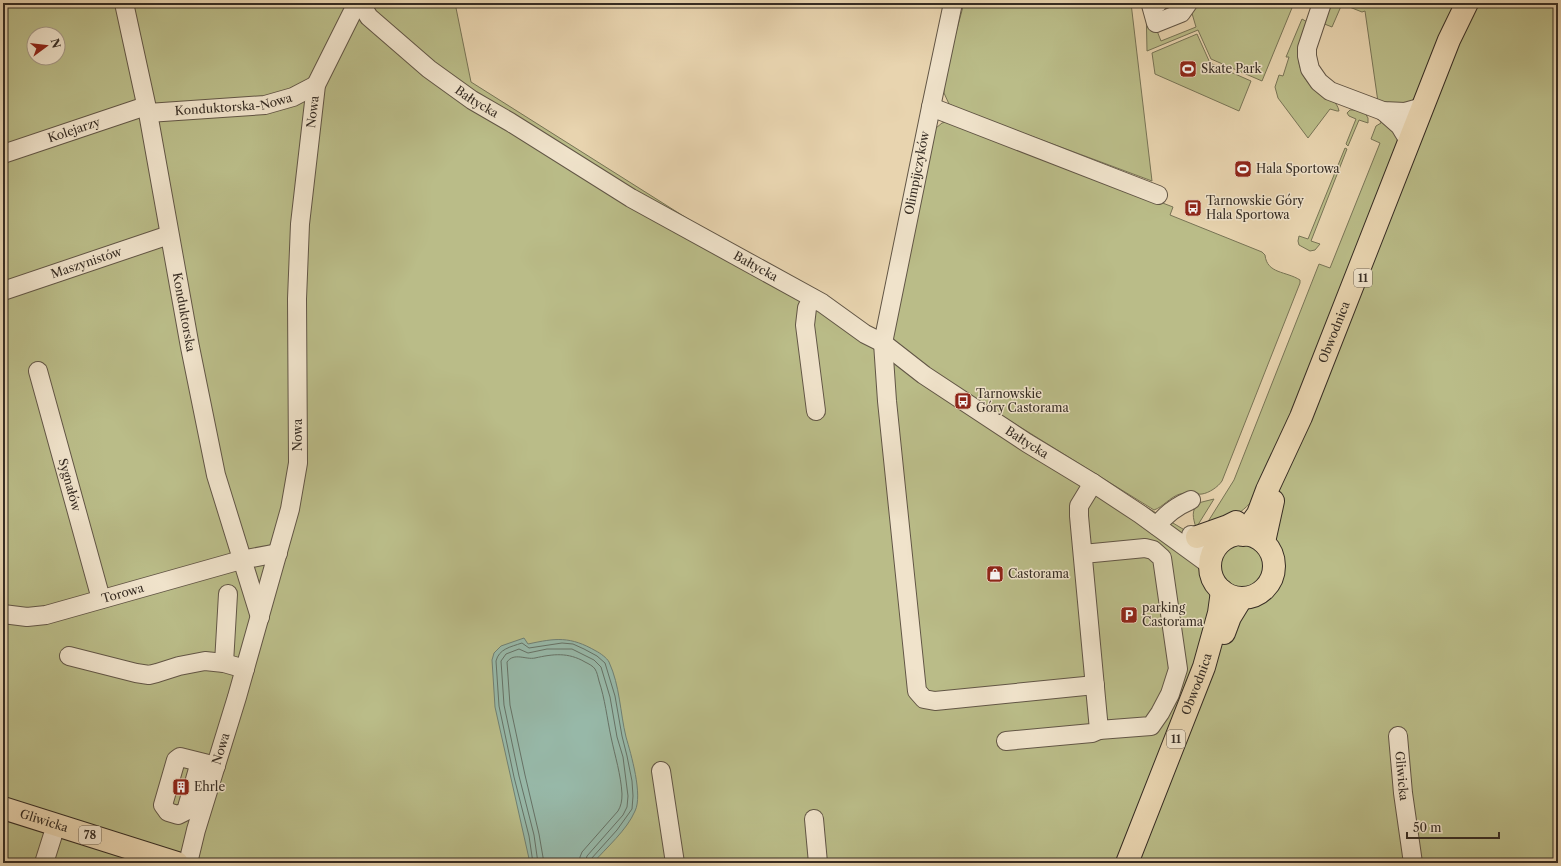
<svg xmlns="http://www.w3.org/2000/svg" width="1561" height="866" font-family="'Libre Caslon Text',serif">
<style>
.green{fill:#babc88;stroke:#787456;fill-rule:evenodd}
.water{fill:#97b8a8;stroke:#708073}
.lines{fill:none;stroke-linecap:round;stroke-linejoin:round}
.shore{stroke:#667266;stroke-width:1}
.minor-casing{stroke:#625646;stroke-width:20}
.major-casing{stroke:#362c23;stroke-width:24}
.highway-casing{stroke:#362c23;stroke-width:24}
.minor{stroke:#f0e3cb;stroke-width:18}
.major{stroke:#e8d4af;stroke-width:22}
.highway{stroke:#e8d4af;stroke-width:22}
.labels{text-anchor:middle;stroke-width:3;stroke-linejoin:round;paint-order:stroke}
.shield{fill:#f0e3cb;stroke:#6e6355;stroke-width:1}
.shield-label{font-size:11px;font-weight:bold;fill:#362c23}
.poi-label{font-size:12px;fill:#362c23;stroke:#f0e3cb;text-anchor:start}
.street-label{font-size:12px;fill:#362c23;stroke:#f0e3cb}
</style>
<rect width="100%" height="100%" fill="#e8d4af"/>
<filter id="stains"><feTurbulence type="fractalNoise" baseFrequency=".005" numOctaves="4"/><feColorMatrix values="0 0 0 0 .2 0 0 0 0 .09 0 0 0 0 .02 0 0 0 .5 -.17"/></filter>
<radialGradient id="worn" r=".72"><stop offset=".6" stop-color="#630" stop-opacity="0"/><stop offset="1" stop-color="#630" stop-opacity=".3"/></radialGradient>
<path class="green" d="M3 3H455L471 82 799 289 1001 420 1223 553C1231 543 1241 542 1252 545L1390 186 1308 380 1252 501C1237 518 1225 520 1204 528L1234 480 1319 264 1330 268 1380 143 1371 139 1376 126 1381 123 1365 11 1362 12 1342 4 1332 27 1322 23 1330 5 1332 3H1356L1364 6V3H1558V863H3ZM34 34H58V58H34Z
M964 3H1131L1152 181 964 111 949 104 944 93V77Z
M1146 3 1161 41 1196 27 1191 10 1192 3H1294L1262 81 1211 59 1198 30 1147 51Z
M1302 19 1309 23C1305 30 1300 38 1299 45 1295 65 1305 85 1322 95 1330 99 1337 101 1339 111H1337L1330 109 1308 138 1278 98 1275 87 1279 75 1283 76 1289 57H1286Z
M1197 34 1210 63 1251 81 1239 111 1155 74 1152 53Z
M1350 110H1358L1365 113 1368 118V123L1359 120 1348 146 1346 144 1356 119 1349 116 1347 113Z
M950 121 1173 207 1170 215 1262 252 1265 255C1267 274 1286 271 1300 280V283L1222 481C1218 487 1209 493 1202 494 1195 495 1191 491 1180 494 1170 497 1163 507 1154 510L904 355 897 349 892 334 930 133 942 123Z
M1345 148 1347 149 1311 241 1320 244 1315 250 1310 251 1299 245 1298 241 1299 236 1308 239Z
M1214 499 1196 528C1193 517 1191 512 1198 503Z"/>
<path class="water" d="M524 638 528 644C556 638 570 636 596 651 600 653 607 658 609 662 620 686 620 712 626 737 631 754 643 795 635 811 627 830 606 848 593 863H530L495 707 492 660 494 653 501 646Z"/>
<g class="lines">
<path class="shore" d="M533 863 529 836 514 777 499 706 496 661C499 649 510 647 522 643L529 648 562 643 573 644 584 649 597 656 605 663 615 696 622 736 627 756 632 781 633 796 632 809 617 830 591 859 590 863
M538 863 534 835 519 776 504 705 501 661 506 654 519 649 528 653 547 649H572L594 660 601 667 610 697 617 737 623 757 628 796 627 807 623 815 587 856 585 863
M544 863 539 834 525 775 510 705 507 662C514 652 526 660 535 658 553 654 568 652 585 662 589 664 593 666 595 669 597 672 598 677 599 681 605 699 607 718 611 737 615 756 621 775 622 794 622 801 621 806 618 811L582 852 580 857 579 863"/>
<defs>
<g id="minor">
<path id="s1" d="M124 3 148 113 190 347 216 475 260 617"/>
<path id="s2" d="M360 3 369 17 429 69 472 100 510 122 631 198 822 303 865 334 883 343 924 375 1027 443 1093 483 1140 514 1210 565"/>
<path d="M953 3 931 107 883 343 887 401 917 691 924 699 935 701 1095 685"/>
<path d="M1158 3 1151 5 1156 23 1181 13 1188 3"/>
<path d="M1322 3 1307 48V56L1310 69 1319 82 1330 91 1383 111 1405 112 1423 107"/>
<path d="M931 107 1158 195"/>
<path d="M1383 111 1400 126 1409 141"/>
<path id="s3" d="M148 113 265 105 293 97 316 85"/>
<path id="s4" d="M3 154 146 106"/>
<path id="s5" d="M3 291 169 235"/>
<path d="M812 298 807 308 805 325 816 411"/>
<path id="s6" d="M38 371 101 599"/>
<path d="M1157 526C1166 513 1177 506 1191 500"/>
<path d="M1191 535 1206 542 1219 544"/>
<path d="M1083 554 1145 548 1153 550 1162 558 1178 669 1170 694 1160 713 1151 726 1099 730 1079 516V506L1093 483"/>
<path id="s7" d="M3 614 27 617 46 615 241 560 278 553"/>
<path d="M69 656 136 673 149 675 157 673 179 666 205 661 224 663 245 669"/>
<path d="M224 663 228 594"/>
<path id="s8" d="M1398 736 1403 793 1413 863"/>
<path d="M1006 741 1092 733 1099 730"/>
<path d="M200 762 186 811 178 815 168 812 163 805 176 760 180 757C192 760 204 763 216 766"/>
<path d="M661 771 675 863"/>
<path d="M814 819 818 863"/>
<path d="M44 863 56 825"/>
<path id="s9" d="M188 863 196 830 237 697 290 509 298 463 297 299 300 224 316 85 357 3"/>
</g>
<g id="major">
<path id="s10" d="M3 808 177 863"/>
</g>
<g id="highway">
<circle cx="1242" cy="566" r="32"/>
<path id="s11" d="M1243 535 1258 514 1267 490 1301 417 1449 40 1467 3"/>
<path d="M1197 537 1228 526 1236 522"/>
<path d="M1264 542 1273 501"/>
<path d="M1224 633 1230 617 1241 599"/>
<path id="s12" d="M1127 863 1204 667 1219 613 1222 591"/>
</g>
</defs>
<use href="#minor" class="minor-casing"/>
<use href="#major" class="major-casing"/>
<use href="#highway" class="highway-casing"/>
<use href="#minor" class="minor"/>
<use href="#major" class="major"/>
<use href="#highway" class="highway"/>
</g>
<defs>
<symbol id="stadium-square" viewBox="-11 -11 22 22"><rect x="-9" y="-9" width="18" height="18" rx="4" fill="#8f2418" stroke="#f0e3cb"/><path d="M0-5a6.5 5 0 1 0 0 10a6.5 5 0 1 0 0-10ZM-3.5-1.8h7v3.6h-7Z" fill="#fff"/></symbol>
<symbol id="bus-square" viewBox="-11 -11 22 22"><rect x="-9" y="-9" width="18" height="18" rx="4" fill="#8f2418" stroke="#f0e3cb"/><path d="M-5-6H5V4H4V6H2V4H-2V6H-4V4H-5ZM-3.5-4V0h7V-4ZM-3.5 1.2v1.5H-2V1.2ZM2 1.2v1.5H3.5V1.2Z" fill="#fff"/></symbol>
<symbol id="shop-square" viewBox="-11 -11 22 22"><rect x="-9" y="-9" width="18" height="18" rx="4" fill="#8f2418" stroke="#f0e3cb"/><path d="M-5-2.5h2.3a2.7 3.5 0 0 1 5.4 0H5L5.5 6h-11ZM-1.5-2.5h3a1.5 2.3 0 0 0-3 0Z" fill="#fff"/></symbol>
<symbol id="parking-square" viewBox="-11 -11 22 22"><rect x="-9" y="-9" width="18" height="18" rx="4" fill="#8f2418" stroke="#f0e3cb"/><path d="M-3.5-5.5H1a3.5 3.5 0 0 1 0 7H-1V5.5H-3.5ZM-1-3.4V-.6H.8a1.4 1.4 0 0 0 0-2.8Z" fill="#fff"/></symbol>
<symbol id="building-square" viewBox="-11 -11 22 22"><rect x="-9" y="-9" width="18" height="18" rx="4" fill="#8f2418" stroke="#f0e3cb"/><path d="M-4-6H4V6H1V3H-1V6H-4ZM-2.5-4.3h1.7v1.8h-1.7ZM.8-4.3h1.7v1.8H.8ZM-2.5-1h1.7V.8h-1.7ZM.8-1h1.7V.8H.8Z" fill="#fff"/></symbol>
</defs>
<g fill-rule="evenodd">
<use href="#stadium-square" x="1178" y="59" width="20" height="20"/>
<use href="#stadium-square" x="1233" y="159" width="20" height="20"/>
<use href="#bus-square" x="1183" y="198" width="20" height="20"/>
<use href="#bus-square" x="953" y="391" width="20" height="20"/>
<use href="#shop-square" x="985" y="564" width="20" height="20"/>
<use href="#parking-square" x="1119" y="605" width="20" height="20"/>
<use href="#building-square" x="171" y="777" width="20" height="20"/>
</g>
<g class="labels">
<g class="shield">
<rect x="1354" y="269" width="18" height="18" rx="3"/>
<rect x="1167" y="730" width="18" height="18" rx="3"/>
<rect x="79" y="826" width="22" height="18" rx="3"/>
</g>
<g class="shield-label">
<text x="1363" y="282">11</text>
<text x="1176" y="743">11</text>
<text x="90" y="839">78</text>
</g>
<g class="poi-label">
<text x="1201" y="73">Skate Park</text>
<text x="1256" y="173">Hala Sportowa</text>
<text x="1206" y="205">Tarnowskie Góry<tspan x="1206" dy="14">Hala Sportowa</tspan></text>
<text x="976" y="398">Tarnowskie<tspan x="976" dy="14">Góry Castorama</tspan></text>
<text x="1008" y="578">Castorama</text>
<text x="1142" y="612">parking<tspan x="1142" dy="14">Castorama</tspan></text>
<text x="194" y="791">Ehrle</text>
</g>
<g class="street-label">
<text dy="4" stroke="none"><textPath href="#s2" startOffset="154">Bałtycka</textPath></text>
<text dy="4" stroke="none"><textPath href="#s3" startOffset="86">Konduktorska-Nowa</textPath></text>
<text dy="4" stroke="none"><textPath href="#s9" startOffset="767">Nowa</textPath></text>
<text dy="4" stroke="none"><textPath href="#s4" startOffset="75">Kolejarzy</textPath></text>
<text transform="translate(917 173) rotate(-79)" y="4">Olimpijczyków</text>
<text dy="4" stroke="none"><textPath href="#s5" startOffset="88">Maszynistów</textPath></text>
<text dy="4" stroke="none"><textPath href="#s2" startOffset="478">Bałtycka</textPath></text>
<text dy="4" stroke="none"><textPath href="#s1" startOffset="315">Konduktorska</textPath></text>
<text dy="4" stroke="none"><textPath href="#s11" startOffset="223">Obwodnica</textPath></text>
<text transform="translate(298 435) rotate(-90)" y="4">Nowa</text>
<text dy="4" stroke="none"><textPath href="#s2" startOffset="802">Bałtycka</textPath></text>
<text dy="4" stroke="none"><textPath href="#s6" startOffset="118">Sygnałów</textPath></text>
<text dy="4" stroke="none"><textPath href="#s7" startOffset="123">Torowa</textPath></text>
<text dy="4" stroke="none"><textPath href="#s12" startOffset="192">Obwodnica</textPath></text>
<text dy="4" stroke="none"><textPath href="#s9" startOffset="119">Nowa</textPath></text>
<text dy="4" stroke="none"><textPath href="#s8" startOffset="40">Gliwicka</textPath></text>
<text dy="4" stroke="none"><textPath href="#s10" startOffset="43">Gliwicka</textPath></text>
</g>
</g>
<rect width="1561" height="866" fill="none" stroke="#e8d4af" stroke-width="16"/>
<rect x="4" y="4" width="1553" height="858" fill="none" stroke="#362c23" stroke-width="2"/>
<rect x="8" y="8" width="1545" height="850" fill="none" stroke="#362c23"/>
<g transform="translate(46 46) rotate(75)"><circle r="19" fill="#f0e3cb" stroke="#a69a88"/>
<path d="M0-3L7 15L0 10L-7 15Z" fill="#8f2418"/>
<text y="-6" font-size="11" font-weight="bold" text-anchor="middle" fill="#362c23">N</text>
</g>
<path d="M1407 832v6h92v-6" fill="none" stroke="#362c23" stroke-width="2"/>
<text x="1413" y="832" font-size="12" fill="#362c23" stroke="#f0e3cb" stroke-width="3" paint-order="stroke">50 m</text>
<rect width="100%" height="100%" filter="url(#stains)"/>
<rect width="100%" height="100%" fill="url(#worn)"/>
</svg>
